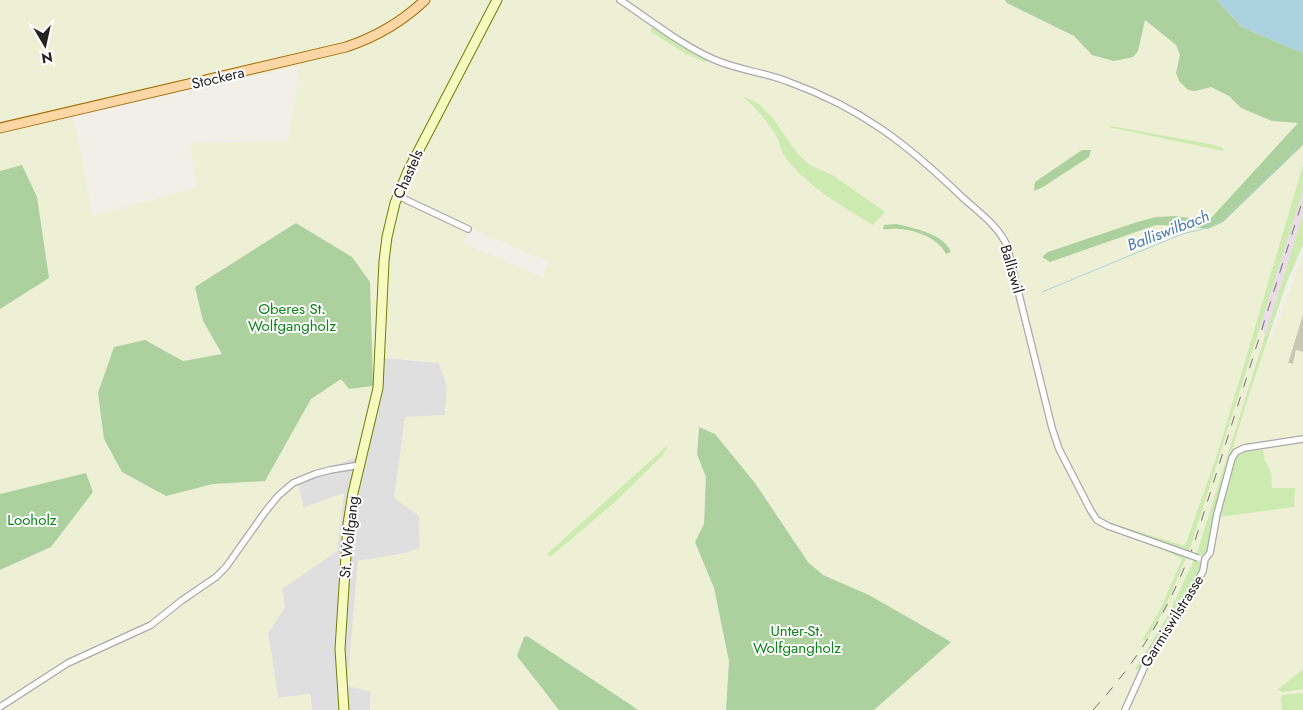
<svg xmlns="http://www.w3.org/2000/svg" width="1303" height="710" font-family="Jost,sans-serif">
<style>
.residential{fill:#e0dfdf}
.industrial{fill:#ebdbe8}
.construction{fill:#c7c7b4}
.farmland{fill:#eef0d5;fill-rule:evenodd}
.grass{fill:#cdebb0}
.forest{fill:#add19e}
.water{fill:#aad3df}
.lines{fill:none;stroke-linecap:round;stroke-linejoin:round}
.stream{stroke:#aad3df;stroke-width:1}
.street-casing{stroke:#a9a9a9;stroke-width:8}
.secondary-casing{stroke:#707d05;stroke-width:11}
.primary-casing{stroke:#a06b00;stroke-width:11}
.street{stroke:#fff;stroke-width:5.5}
.secondary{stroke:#f7fabf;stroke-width:9}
.primary{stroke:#fcd6a4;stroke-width:9}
.rail{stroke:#707070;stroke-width:1;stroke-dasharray:10 10;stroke-linecap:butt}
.street-bridge-casing{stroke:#a9a9a9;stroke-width:8;stroke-linecap:butt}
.street-bridge{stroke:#fff;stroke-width:5.5}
.labels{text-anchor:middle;stroke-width:4;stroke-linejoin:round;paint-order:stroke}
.street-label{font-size:15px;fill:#222;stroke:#fff}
.park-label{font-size:15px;fill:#0c8416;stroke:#fff}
.water-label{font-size:16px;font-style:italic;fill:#4a7aab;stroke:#fff}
</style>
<rect width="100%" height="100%" fill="#f2efe9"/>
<path class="residential" d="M377 357 439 363 447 386 445 415 419 515 420 548 406 553 358 561 371 692 370 710H312L310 694 278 698 268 633 285 607 282 589 337 551 344 493 303 508 297 480Z"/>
<path class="industrial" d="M1303 191V214L1229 451 1090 710 1222 450Z"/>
<path class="construction" d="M1303 314V352L1296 350 1293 364 1288 363Z"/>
<path class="farmland" d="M0 0H1005L1007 3 1074 36 1092 55 1144 20 1176 45 1180 55 1176 73 1195 91 1211 87 1229 96 1241 108 1272 121 1298 123 1303 126V166L1257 324 1271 342 1303 253V314L1288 363 1293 364 1296 350 1303 352V710H874L951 642 869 595 823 575 807 562 755 483 715 434 699 427 697 454 706 476 704 524 695 542 714 588 729 661 726 710H638L527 636 517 656 559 710H370L371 692 347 686 358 561 406 553 420 548 419 516 394 498 405 417 445 415 447 386 439 363 378 357 375 389 357 457 297 480 304 508 344 493 337 551 282 589 285 607 268 633 278 698 310 694 312 710H0V570L51 547 86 473 0 494V309L49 278 22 166 0 171ZM300 66 288 142 190 143 197 187 93 216 73 114ZM469 228 549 262 543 277 463 243ZM203 321 373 385 341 379 311 399 265 481 213 484 166 496 145 340 183 361 222 354Z"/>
<path class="grass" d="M651 28H654L705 58 708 61 705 62 686 54 651 32Z
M743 96 759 104 774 120 798 154 810 165 834 176 885 212 873 225C842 206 809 188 786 158 781 152 780 144 777 137 768 121 756 109 743 96Z
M1111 126 1215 145 1224 149 1223 151 1109 127Z
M1303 165V191L1189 552 1104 521 1185 546 1219 449Z
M1303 214V245L1287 282 1246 404 1234 444 1209 549 1205 555 1196 556Z
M668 447 662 456 615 502 550 557 547 554 657 455 664 448Z
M1251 450H1263L1265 461 1271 472 1272 488H1295L1294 507 1219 517 1235 460 1240 453Z
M1114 531 1187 556 1163 612 1146 641 1143 639 1160 610 1182 559 1156 546Z
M1195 558 1201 562 1202 568 1140 670 1135 669 1168 615Z
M1303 669V689L1283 692 1277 690Z
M1303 693V710H1282L1281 699 1282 695Z"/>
<path class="forest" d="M1005 0H1217L1242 27 1303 53V145L1223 222 1208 229 1187 226 1156 225 1050 262 1042 257 1048 252 1137 222 1156 217 1175 216 1205 220 1212 217 1298 123 1272 121 1241 108 1229 96 1211 87 1195 91 1188 90 1179 81 1176 73 1180 55 1176 45 1145 20 1138 51 1133 57 1114 61 1092 55 1074 36 1007 3Z
M1082 150H1091L1089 157 1043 187 1034 191 1035 182Z
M22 165 37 197 49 278 0 309V171Z
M296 223 352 257 370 282 373 386 349 389 341 379 311 399 265 481 213 484 166 496 122 472 104 439 98 393 114 347 145 340 183 361 222 354 203 321 195 287Z
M896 224C914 228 944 234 951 252L946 254C938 238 916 230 899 229 893 228 889 230 883 229L884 225Z
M699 427 715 434 755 483 808 562 823 575 869 595 951 642 874 710H726L729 661 714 588 695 542 704 524 706 477 697 454Z
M86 473 93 492 51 547 0 570V494Z
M527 636 631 705 638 710H559L517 656 524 637Z"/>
<path class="water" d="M1217 0H1303V53L1242 27Z"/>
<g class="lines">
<path class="stream" d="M1042 292 1182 234 1211 227 1221 221 1288 159 1303 138"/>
<defs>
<path id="street" d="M620 0C650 20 680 44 713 59 737 70 764 72 789 82 861 108 907 144 961 196 977 211 999 226 1007 246L1052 428 1059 449 1091 511 1097 520 1108 526 1187 554
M398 196 468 229
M1205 559 1210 553 1217 514 1232 458 1236 452 1244 448 1303 439
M0 707 68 663 151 625 181 601 216 577 226 567 265 512 278 496 293 483 315 474 330 470 360 465
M1125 710 1148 659 1196 584 1203 571 1205 559"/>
<path id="secondary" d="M344 710 340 649 348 524 353 493 378 388 384 261 387 237 395 203 408 171 497 0"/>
<path id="primary" d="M0 128 346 47C376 37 402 22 425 0"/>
</defs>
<use href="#street" class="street-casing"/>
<use href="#secondary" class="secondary-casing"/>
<use href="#primary" class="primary-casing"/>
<use href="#street" class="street"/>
<use href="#secondary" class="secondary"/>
<use href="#primary" class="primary"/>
<path class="rail" d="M1093 710C1141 657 1168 611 1194 544L1303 199"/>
<defs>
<path id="street-bridge" d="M1187 554 1198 558"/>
</defs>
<use href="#street-bridge" class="street-bridge-casing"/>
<use href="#street-bridge" class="street-bridge"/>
</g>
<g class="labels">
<g class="street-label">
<text transform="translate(218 78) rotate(-13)" y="5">Stockera</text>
<text transform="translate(408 174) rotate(-66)" y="5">Chastels</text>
<text transform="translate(1012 269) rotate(74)" y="5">Balliswil</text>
<text transform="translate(349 537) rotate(-84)" y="5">St. Wolfgang</text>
<text transform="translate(1172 621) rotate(-58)" y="5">Garmiswilstrasse</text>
</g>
<g class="park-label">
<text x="292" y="314">Oberes St.<tspan x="292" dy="17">Wolfgangholz</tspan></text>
<text x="32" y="525">Looholz</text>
<text x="797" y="636">Unter-St.<tspan x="797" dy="17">Wolfgangholz</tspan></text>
</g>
<g class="water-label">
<text transform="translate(1168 230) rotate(-21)" y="6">Balliswilbach</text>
</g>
</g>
<g transform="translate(45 45) rotate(171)" stroke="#ffffff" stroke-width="4" paint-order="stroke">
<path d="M0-4L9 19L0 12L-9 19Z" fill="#222222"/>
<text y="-8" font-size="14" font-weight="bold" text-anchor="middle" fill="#222222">N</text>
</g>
</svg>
